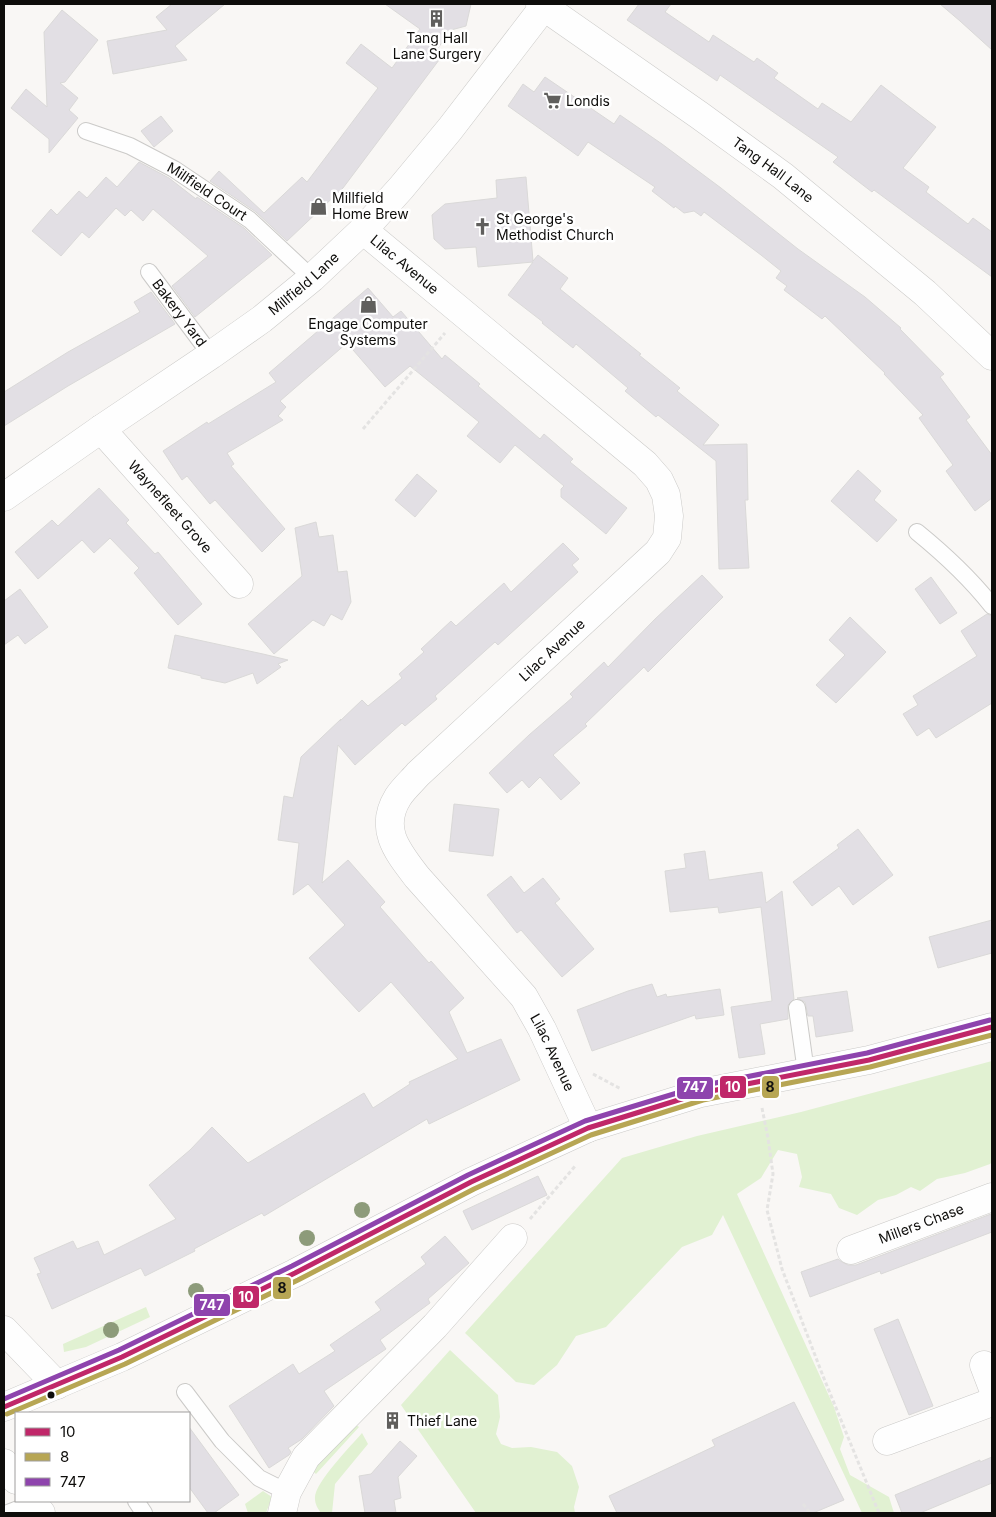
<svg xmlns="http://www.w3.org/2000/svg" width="996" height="1517" font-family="Inter,sans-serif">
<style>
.green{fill:#e1f1d2}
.building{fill:#e2dfe4;stroke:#dad9d8}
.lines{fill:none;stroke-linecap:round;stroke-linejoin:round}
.lane-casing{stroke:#cbcac8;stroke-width:18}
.street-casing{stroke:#cbcac8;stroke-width:29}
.secondary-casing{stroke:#cbcac8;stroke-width:29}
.primary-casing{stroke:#cbcac8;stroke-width:29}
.path{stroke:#e4e3e2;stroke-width:3;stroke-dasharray:4 2.5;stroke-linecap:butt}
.lane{stroke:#fefefe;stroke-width:16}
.street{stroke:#fefefe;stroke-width:28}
.secondary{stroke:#fefefe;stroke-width:28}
.primary{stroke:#fefefe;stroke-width:28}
.bus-1-casing{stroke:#fff;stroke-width:9}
.bus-2-casing{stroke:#fff;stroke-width:9}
.bus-3-casing{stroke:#fff;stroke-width:9}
.bus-1{stroke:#c02769;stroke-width:5}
.bus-2{stroke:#b7a654;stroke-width:5}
.bus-3{stroke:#8e44ad;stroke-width:5}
.tree{fill:#8d9b7a}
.bus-dot{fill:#0e0d0b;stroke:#fff;stroke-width:2}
.labels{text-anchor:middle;stroke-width:5;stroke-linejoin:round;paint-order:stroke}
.poi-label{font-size:14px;fill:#0e0d0b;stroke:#fff;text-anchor:start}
.street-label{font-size:14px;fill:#0e0d0b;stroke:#fff}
.line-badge{stroke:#fff;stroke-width:2}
.badge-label{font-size:14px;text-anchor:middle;font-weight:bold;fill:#fff}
.pale-badge-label{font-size:14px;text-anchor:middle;font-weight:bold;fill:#111}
</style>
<rect width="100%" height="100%" fill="#f9f7f5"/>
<path class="green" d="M992 1061V1162L990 1164 965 1173 937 1179 920 1191 911 1187 896 1195 878 1200 857 1215 839 1208 831 1194 799 1187 802 1177 797 1154 778 1150 761 1178 737 1194 834 1407 844 1437 840 1449 850 1475 889 1497 894 1513H862L723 1215 712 1235 682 1247 606 1327 576 1336 557 1365 534 1385 516 1382 465 1333 622 1158 697 1136 801 1112Z
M146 1307 150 1317 86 1347 64 1352 63 1344Z
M450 1350 498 1395 500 1417 496 1434 501 1444 512 1448 531 1447 557 1452 572 1466 579 1487 574 1507 575 1513H476L401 1405Z
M355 1424 359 1427 316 1474 311 1470Z
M362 1433 368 1444 335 1484 332 1513H321C318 1509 315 1504 315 1499 313 1484 352 1445 362 1433Z
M263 1491 272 1497 266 1513H248L245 1504Z"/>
<path class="building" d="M172 4H225L175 46 187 60 113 74 107 41 167 30 156 17Z
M385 4H471L466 26 451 30 433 55 439 60 343 188 287 241 256 212 210 181 219 171 264 213 302 177 307 182 378 88 346 63 361 44 392 68 420 29Z
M639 4H671L665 12 709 42 713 35 754 62 757 58 778 73 774 78 818 109 822 103 851 122 881 85 936 127 903 168 929 187 926 192 968 224 973 218 992 232V277L874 190 872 192 833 162 838 157 720 75 717 81 627 20Z
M940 4H992V50L960 21Z
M62 10 98 40 65 82 60 83 78 98 69 110 78 118 49 153V139L11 108 26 89 47 107 44 32Z
M545 77 614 124 620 115 662 144 721 188 798 249 865 297 901 328 900 329 944 374 940 377 970 417 966 420 992 455V498L975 511 946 471 953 465 919 418 923 415 884 374 885 373 825 316 822 319 784 290 787 286 776 278 781 271 761 255 704 212 701 216 694 211 684 213 675 206 674 208 652 191 655 187 588 142 578 156 508 106 523 84 534 92Z
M161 116 173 131 154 147 141 131Z
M139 162 169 178 196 199 197 197 244 228 272 255 195 317 172 286 208 256 153 209 143 221 131 210 125 216 116 208 89 238 82 232 61 256 32 231 51 209 57 215 79 191 87 198 106 177 117 187Z
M526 177 533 261 538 255 568 278 560 289 641 354 639 355 680 388 677 391 719 425 703 445 747 444 748 500H745L749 568 719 569 716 461 658 415 656 417 625 391 628 388 576 344 573 348 542 323 543 322 508 295 533 262 478 267 476 247 445 249 434 239 432 215 445 204 497 198 496 180Z
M368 288 393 317 401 311 442 359 445 355 480 384 478 386 540 439 544 434 573 459 570 462 627 508 606 534 561 497V489L564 486 515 445 500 463 467 436 479 422 410 366 385 387 347 343 280 401 286 407 278 416 283 420 227 453 234 464 231 466 285 529 262 552 215 500 210 504 187 476 182 480 163 451 207 422 208 424 276 382 269 373Z
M151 292 175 324 68 386 4 426V392L68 352 140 312 134 302Z
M858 470 881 491 874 500 897 520 877 542 831 501Z
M417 474 437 491 415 517 395 500Z
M99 488 129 520 126 523 155 554 158 552 202 604 178 625 134 573 139 568 110 538 94 553 82 540 38 579 15 552 52 520 58 526Z
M316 522 319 537 333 535 338 572 347 571 351 602 342 620 331 614 324 626 313 620 274 654 248 624 302 576 295 528Z
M563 543 579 559 572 565 578 572 498 645 495 642 435 696 437 699 405 726 402 723 355 765 338 745 322 883 348 860 385 902 380 907 429 963 431 961 464 998 449 1012 467 1053 501 1039 520 1080 429 1124 427 1119 264 1216 262 1213 194 1249 195 1251 145 1276 141 1268 52 1309 37 1274 41 1273 34 1258 73 1241 77 1249 98 1241 104 1255 176 1219 149 1185 190 1150 212 1127 248 1163 364 1093 373 1108 410 1084 409 1082 458 1059 391 982 359 1012 309 958 345 925 308 884 293 895 299 843 278 840 284 796 293 798 301 757 341 719 340 721 362 700 368 706 402 678 399 674 424 652 421 649 451 621 456 626 504 583 511 592Z
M702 575 723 597 648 672 644 667 585 724 587 726 553 755 580 783 561 800 540 777 529 788 522 780 507 793 489 773 529 735 573 697 570 694 604 662 608 667 655 619Z
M931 577 957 613 940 624 915 589Z
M20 589 48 627 25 644 18 635 4 645V601Z
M987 614 992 616V703L936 738 929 728 917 736 903 714 918 705 913 696 977 656 961 631Z
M850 617 886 652 836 703 816 685 845 655 829 640Z
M175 635 263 654 288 660 278 664 281 667 257 684 253 673 225 683 201 678V676L168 668Z
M454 804 499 809 493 856 449 851Z
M858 829 893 875 853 905 839 886 812 906 793 882 839 848 837 845Z
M705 851 709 880 762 872 766 903 782 891 794 999 788 1005V1019L760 1024 765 1054 739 1058 731 1007 772 1001 761 907 719 913 718 907 670 912 665 871 686 868 684 854Z
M511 876 524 893 543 878 560 899 555 903 594 949 562 977 521 930 517 933 487 895Z
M992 920V953L938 968 929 937Z
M652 984 657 997 666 994 667 997 720 989 724 1015 696 1019 695 1015 592 1051 577 1010 628 991Z
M847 991 853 1031 816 1037 813 1016H808L805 1002 797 998Z
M538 1176 547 1195 472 1230 463 1211Z
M991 1214 992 1219V1232L881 1274 880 1271 810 1297 801 1272 838 1259 842 1262 848 1265H856Z
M445 1236 469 1263 428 1299 430 1303 380 1340 386 1349 324 1391 334 1406 302 1439 288 1448 291 1452 289 1455 269 1468 229 1406 293 1364 299 1374 335 1351 330 1345 381 1310 375 1302 426 1264 421 1257Z
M898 1319 933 1406 909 1415 874 1329Z
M794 1402 844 1500 813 1513H617L609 1496 715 1446 712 1440Z
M189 1427 239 1495 214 1513H208L189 1487Z
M400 1441 417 1456 398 1477 401 1498 394 1500 396 1513H365L359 1476 371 1474Z
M992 1457V1483L920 1513H902L895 1495 980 1460V1462Z"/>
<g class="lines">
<defs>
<g id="lane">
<path id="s1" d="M86 131 130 146 174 169 250 220 312 278"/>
<path id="s2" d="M149 272 211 355"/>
<path d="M917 532C944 554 970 578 992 606"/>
<path d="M797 1008 806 1072"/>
<path d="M185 1392 222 1441 259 1478 287 1492"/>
<path d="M136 1501 144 1513"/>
<path d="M8 1513 39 1501"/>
</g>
<g id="street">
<path id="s3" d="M363 230 645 464 659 480 666 495 669 516 667 538 658 552 418 774C412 781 403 789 398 797 378 829 398 852 417 877L524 997 542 1029 588 1128"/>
<path id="s4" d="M101 429 239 584"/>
<path id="s5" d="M4 497 101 429 211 355 262 319 312 278 363 230 401 188 450 129 546 4"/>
<path id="s6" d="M851 1250 992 1197"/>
<path d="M4 1330 57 1385"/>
<path d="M984 1365 992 1386"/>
<path d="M887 1441 992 1402"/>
<path d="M4 1463 16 1480"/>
<path d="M31 1501 41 1513"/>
<path d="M282 1513 287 1492 306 1457 435 1326 513 1238"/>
</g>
<g id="secondary">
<path id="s7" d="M540 4 699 115 783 176 925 293 992 356"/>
</g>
<path id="primary" d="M4 1407 122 1357 295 1273 471 1182 588 1128 701 1093 869 1060 992 1027"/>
</defs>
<use href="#lane" class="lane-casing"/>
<use href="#street" class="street-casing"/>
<use href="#secondary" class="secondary-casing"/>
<use href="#primary" class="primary-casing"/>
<path class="path" d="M363 429 445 333
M593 1074 621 1089
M762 1108 768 1138 773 1174 767 1210 782 1269 823 1376 879 1513
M530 1219 576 1165
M803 1504 810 1513"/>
<use href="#lane" class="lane"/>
<use href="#street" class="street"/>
<use href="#secondary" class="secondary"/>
<use href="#primary" class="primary"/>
<defs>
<path id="bus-1" d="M4 1407 122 1357 295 1273 471 1182 588 1128 701 1093 869 1060 992 1027"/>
<path id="bus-2" d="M7 1414 125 1364 298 1280 474 1189 591 1135 703 1100 870 1067 992 1035"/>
<path id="bus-3" d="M4 1399 119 1350 292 1266 468 1175 585 1121 700 1086 867 1053 990 1020"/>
</defs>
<use href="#bus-1" class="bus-1-casing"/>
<use href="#bus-2" class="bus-2-casing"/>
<use href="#bus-3" class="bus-3-casing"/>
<use href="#bus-1" class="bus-1"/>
<use href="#bus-2" class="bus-2"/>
<use href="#bus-3" class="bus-3"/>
</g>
<g class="tree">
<circle cx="362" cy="1210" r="8"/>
<circle cx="307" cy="1238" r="8"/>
<circle cx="196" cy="1291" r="8"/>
<circle cx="111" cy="1330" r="8"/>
</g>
<defs>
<symbol id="building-bare" viewBox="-9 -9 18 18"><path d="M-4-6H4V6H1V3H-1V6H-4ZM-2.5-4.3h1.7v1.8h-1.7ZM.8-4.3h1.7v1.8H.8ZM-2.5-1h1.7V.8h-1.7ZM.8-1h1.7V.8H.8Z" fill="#605f5d" stroke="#fff" stroke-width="2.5" paint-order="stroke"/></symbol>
<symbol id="supermarket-bare" viewBox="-9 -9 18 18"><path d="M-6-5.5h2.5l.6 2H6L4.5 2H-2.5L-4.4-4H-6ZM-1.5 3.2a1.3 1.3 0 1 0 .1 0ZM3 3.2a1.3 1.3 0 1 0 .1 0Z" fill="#605f5d" stroke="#fff" stroke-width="2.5" paint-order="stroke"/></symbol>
<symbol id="shop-bare" viewBox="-9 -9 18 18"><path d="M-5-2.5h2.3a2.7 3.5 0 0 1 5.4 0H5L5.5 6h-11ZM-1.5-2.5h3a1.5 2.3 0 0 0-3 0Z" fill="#605f5d" stroke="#fff" stroke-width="2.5" paint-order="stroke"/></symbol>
<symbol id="church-bare" viewBox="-9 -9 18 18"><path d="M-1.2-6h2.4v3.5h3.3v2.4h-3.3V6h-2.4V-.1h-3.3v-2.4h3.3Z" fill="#605f5d" stroke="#fff" stroke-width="2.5" paint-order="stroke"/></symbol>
</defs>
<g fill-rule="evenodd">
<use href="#building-bare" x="424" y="6" width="25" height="25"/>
<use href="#supermarket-bare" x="540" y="88" width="25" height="25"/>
<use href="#shop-bare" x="306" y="194" width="25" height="25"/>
<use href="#church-bare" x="470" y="214" width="25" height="25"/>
<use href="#shop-bare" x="356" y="292" width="25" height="25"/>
<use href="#building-bare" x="380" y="1408" width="25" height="25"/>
</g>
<circle class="bus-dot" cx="51" cy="1395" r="4.5"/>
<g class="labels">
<g class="poi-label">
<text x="437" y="43" text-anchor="middle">Tang Hall<tspan x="437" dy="16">Lane Surgery</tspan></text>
<text x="566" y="106">Londis</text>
<text x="332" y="203">Millfield<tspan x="332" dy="16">Home Brew</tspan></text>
<text x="496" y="224">St George's<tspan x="496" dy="16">Methodist Church</tspan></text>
<text x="368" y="329" text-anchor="middle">Engage Computer<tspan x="368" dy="16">Systems</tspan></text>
<text x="407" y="1426">Thief Lane</text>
</g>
<g class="street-label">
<text dy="5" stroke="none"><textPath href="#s7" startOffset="286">Tang Hall Lane</textPath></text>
<text dy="5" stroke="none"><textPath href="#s1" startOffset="136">Millfield Court</textPath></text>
<text dy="5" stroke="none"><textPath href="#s3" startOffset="54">Lilac Avenue</textPath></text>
<text dy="5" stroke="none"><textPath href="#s5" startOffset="368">Millfield Lane</textPath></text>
<text dy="5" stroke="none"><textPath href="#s2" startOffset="51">Bakery Yard</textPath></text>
<text dy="5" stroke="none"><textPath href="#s4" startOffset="104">Waynefleet Grove</textPath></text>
<text transform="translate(552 650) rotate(-43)" y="5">Lilac Avenue</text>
<text dy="5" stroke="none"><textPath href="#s3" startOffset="1134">Lilac Avenue</textPath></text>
<text dy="5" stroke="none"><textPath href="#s6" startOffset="75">Millers Chase</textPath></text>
</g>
</g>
<g class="line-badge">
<rect x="761" y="1075" width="19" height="24" rx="5" fill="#b7a654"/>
<rect x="719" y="1075" width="28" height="24" rx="5" fill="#c02769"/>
<rect x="676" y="1076" width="38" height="24" rx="5" fill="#8e44ad"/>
<rect x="272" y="1276" width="20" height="24" rx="5" fill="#b7a654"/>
<rect x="232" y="1285" width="28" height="24" rx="5" fill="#c02769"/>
<rect x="193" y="1293" width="38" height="24" rx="5" fill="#8e44ad"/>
</g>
<g class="badge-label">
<text x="733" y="1092">10</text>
<text x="695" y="1092">747</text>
<text x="246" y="1302">10</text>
<text x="212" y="1310">747</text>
</g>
<g class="pale-badge-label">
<text x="770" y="1092">8</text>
<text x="282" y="1293">8</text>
</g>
<rect width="996" height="1517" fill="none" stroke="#0e0d0b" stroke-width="10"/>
<rect x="15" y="1412" width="175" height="90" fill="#ffffff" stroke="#9f9e9d"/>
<rect x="25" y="1428" width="25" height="8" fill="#c02769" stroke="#9f9e9d"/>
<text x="60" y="1437" font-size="15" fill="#0e0d0b">10</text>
<rect x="25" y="1453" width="25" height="8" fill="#b7a654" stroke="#9f9e9d"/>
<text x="60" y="1462" font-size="15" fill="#0e0d0b">8</text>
<rect x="25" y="1478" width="25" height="8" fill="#8e44ad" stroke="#9f9e9d"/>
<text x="60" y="1487" font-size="15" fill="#0e0d0b">747</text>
</svg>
